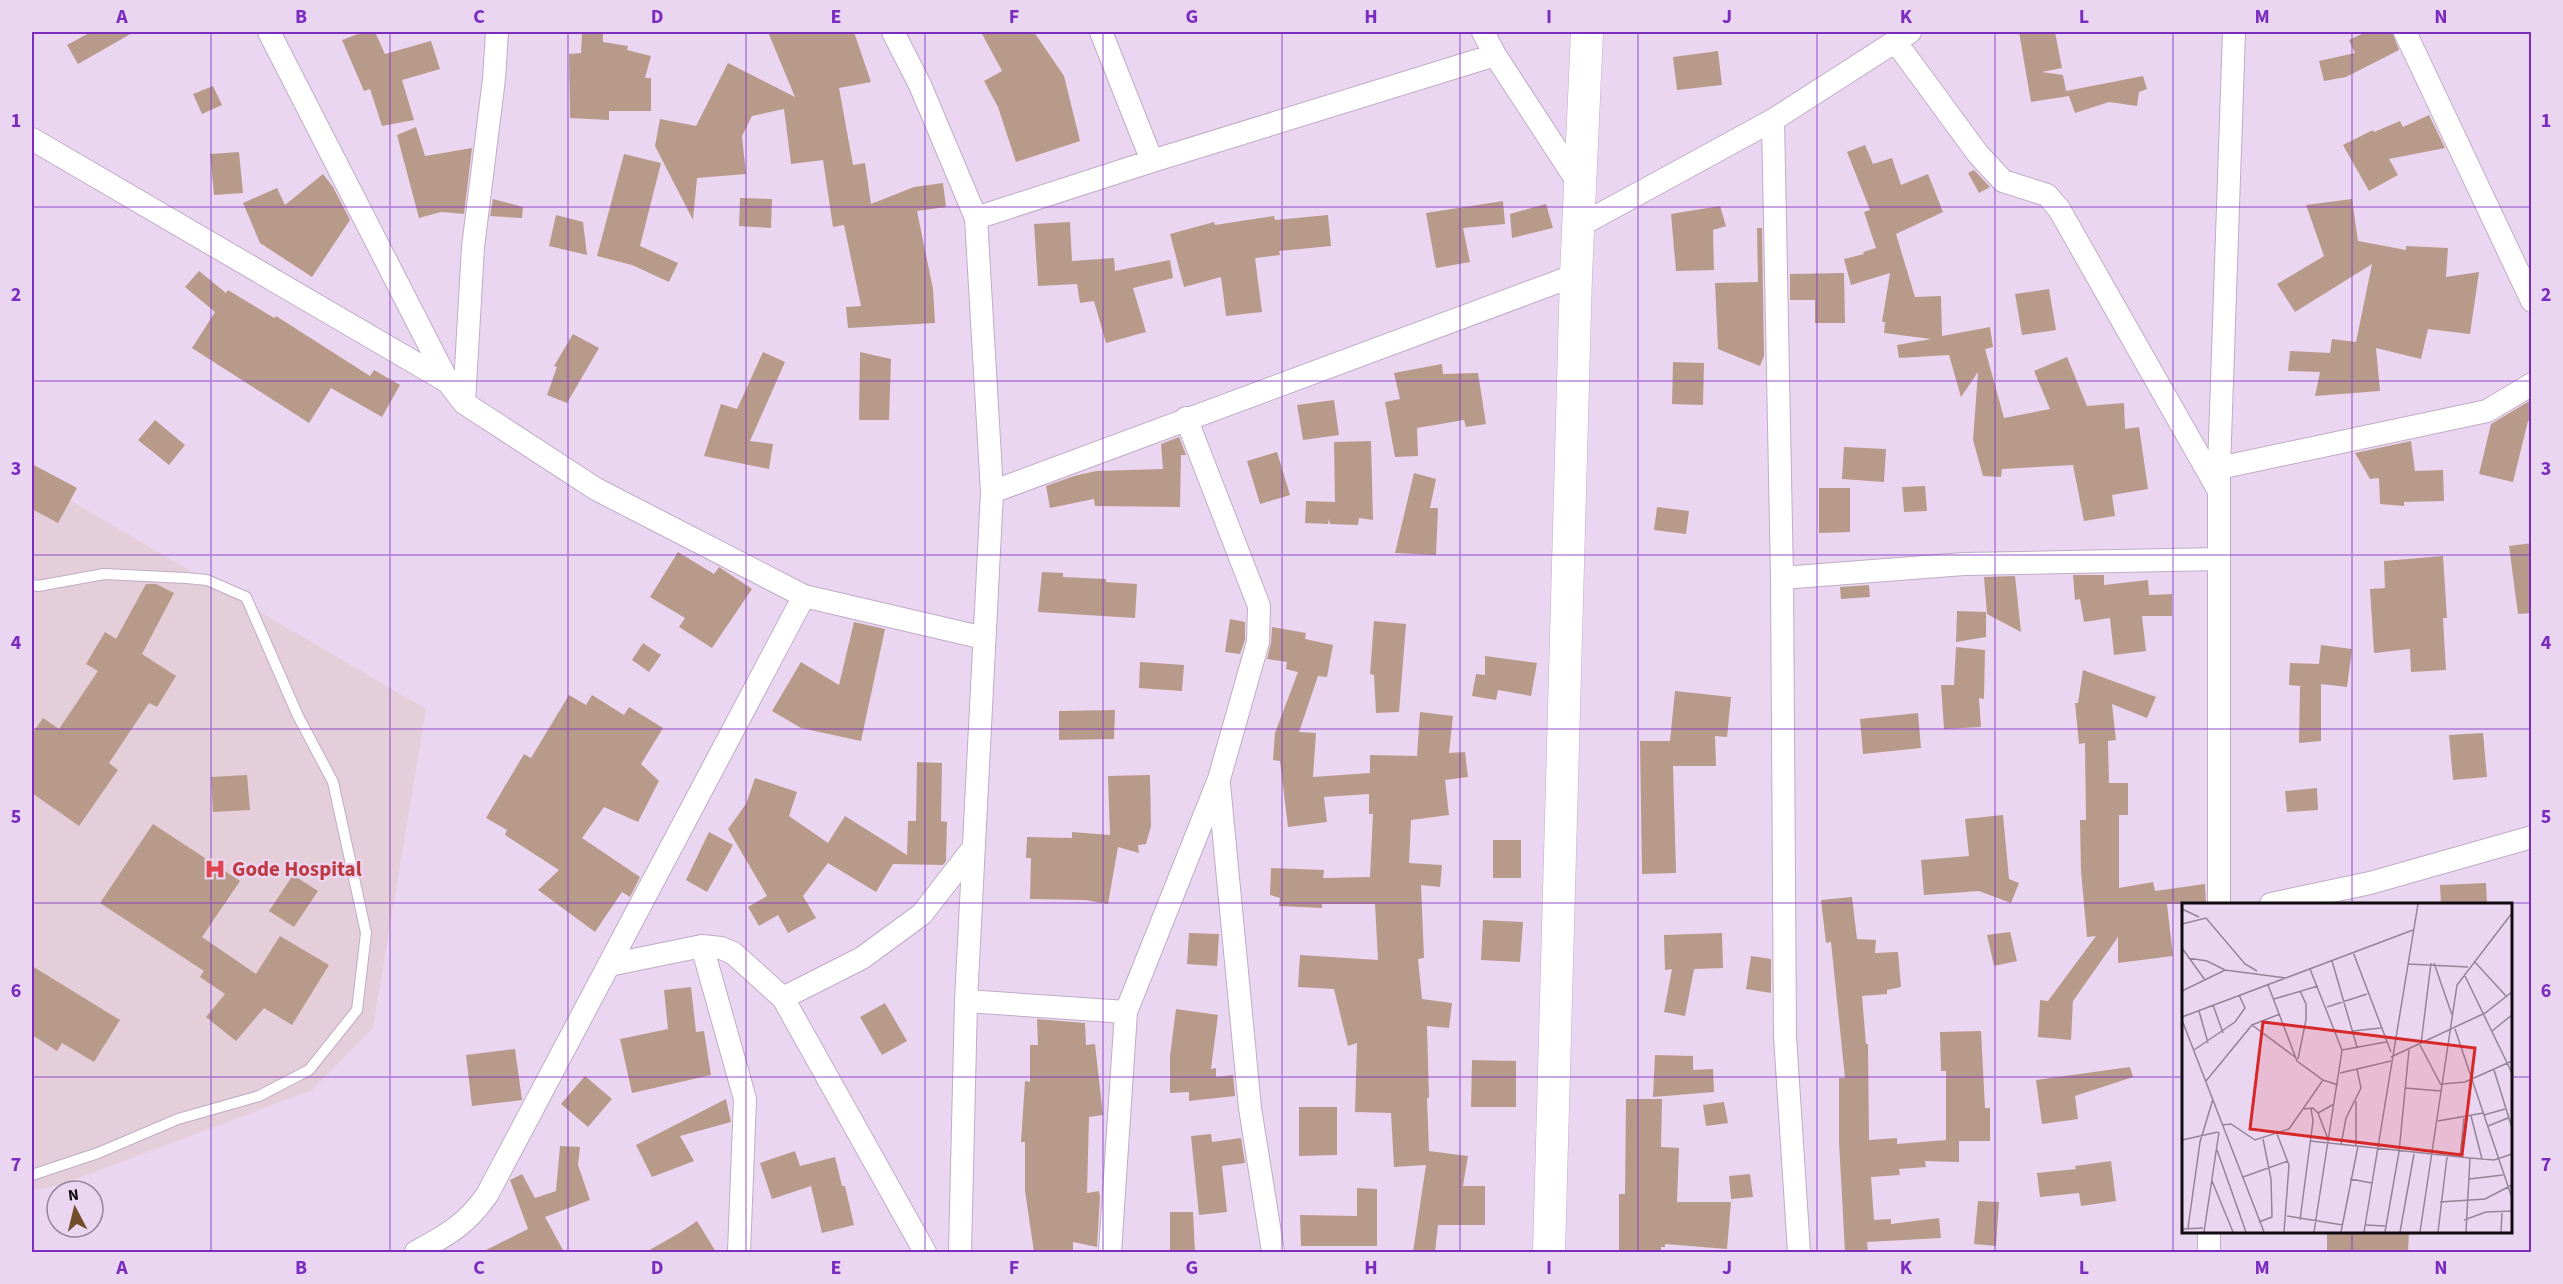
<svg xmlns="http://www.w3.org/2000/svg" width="2563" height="1284" font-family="'Source Sans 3',sans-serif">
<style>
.medical{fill:#e4ceda}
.building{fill:#b89a8a}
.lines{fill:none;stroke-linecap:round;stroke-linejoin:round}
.lane-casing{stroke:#c0acc6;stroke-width:12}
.street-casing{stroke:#c0acc6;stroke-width:24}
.secondary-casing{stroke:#c0acc6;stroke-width:33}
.lane{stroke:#fff;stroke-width:10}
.street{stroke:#fff;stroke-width:22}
.secondary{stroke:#fff;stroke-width:32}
.grid{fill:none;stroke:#7b2cbf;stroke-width:1.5;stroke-opacity:0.55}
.labels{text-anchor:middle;stroke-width:4.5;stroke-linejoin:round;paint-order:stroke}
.health-label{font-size:21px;font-weight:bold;fill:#be3a42;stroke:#ebd6f1;text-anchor:start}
.inset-road{fill:none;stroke:#948498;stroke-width:1.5}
.view{fill:#d62828;fill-opacity:0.15;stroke:#d62828;stroke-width:3}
.inset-edge{fill:none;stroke:#110a13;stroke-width:3}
.neatline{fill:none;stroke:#7b2cbf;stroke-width:2}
.grid-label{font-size:20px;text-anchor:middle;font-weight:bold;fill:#7b2cbf}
</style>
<rect width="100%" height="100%" fill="#ebd6f1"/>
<path class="medical" d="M32 478 426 709 373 1028 312 1090 63 1184 32 1191Z"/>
<path class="building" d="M91 32H134L78 64 67 45Z
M363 32H375L385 54 431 41 440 69 402 80 414 120 382 126 370 89 364 91 342 40Z
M768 32H854L871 82 839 88 853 165 865 163 871 204 914 187 943 183 946 207 917 211 933 289 935 323 848 328 846 307 861 306 844 225 833 227 823 160 791 164 784 109 752 116 742 136 746 174 697 178 693 220 655 146 660 119 696 126 728 63 795 97Z
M981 32H1034L1064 76 1080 141 1016 162 998 107 984 81 1002 71Z
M2019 32H2055L2062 68 2042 72 2063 75 2066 91 2143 76 2147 89 2139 92 2137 106 2109 102 2075 113 2069 96 2031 102Z
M2366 32H2392L2399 50 2346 77 2324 81 2319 61 2355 53 2349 40Z
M582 33 603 34V42L628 46 627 50 651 56 645 78H651V111H609V120L570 118 569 54 581 53Z
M1718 51 1722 85 1677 90 1673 57Z
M213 86 222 105 202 114 193 94Z
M2429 115 2445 148 2389 159 2398 175 2369 191 2343 145 2373 130 2374 132 2400 121 2403 127Z
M416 127 425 156 472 148 464 214 441 212 419 218 397 135Z
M1865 145 1873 164 1892 158 1901 185 1928 174 1943 212 1896 234 1915 297 1941 296 1942 336 1990 327 1993 347 1985 349 2004 418 2050 409 2034 371 2067 357 2087 406 2124 403 2125 429 2139 427 2148 489 2112 495 2115 516 2084 521 2073 465 2002 469 2001 477 1983 476 1973 440 1978 372 1961 397 1949 355 1899 358 1897 345 1931 339 1884 333 1885 322H1882L1890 273 1851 285 1844 259 1864 254 1863 252 1876 248 1864 212 1870 210 1847 152Z
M239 152 243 193 214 195 210 154Z
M624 154 661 163 640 246 678 263 669 282 632 265 597 256Z
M1974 170 1990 187 1979 193 1968 173Z
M323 174 333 187 350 220 312 277 260 243 243 203 277 188 285 205Z
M740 198 772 199 771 228 739 226Z
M493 199 523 207 522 218 490 216Z
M2352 199 2358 241 2406 250V246L2448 248 2446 277 2479 272 2470 334 2428 329 2421 359 2376 348 2380 391 2315 396 2320 372 2288 371 2290 351 2330 353 2332 339 2356 342 2372 264 2295 312 2277 284 2324 256 2306 205Z
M1503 201 1505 224 1463 228 1470 262 1436 268 1426 213Z
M1546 204 1553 228 1512 238 1510 214Z
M1720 206 1726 226 1713 230 1714 270 1676 271 1671 214Z
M556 215 583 222 587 255 549 246Z
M1328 215 1331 246 1279 251 1280 255 1255 258 1262 312 1226 316 1221 277 1184 287 1170 234 1214 222 1215 225 1274 216 1275 220Z
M1070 222 1072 261 1114 258 1115 271 1170 260 1173 278 1133 288 1146 332 1106 343 1094 301 1080 303 1077 284 1038 286 1034 224Z
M1757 228H1762L1764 356 1760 366 1718 349 1715 283 1758 282Z
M199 271 226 293 228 290 274 318 276 316 370 376 374 370 400 385 382 417 331 388 309 423 192 348 215 312 185 287Z
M1844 273 1845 323H1815V300H1790V274Z
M2049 289 2056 330 2022 335 2015 294Z
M573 334 599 348 567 403 547 395 557 367 554 366Z
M763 352 785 362 750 441 773 444 769 469 704 456 721 404 737 409Z
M860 352 891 359 889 420H859Z
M1673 362 1704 363 1703 405 1672 404Z
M1442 364 1443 374 1478 373 1486 424 1466 427 1464 420 1417 428 1418 456 1395 457 1385 402 1400 399 1394 373Z
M1334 400 1339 435 1303 440 1297 405Z
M2531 400 2532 421H2528L2513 482 2479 474 2491 424Z
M155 420 185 445 169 465 138 440Z
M1179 437 1186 455H1181L1180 507 1095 506 1094 499 1050 508 1046 486 1074 476 1096 471 1163 469 1161 444Z
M1371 441 1373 520 1359 518 1358 525 1330 524 1329 519 1328 524 1305 523 1306 501 1335 502 1334 442Z
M2411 441 2415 471 2443 470 2444 501 2404 502V506L2380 504 2379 478 2370 479 2355 453Z
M1844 447 1886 449 1884 482 1842 479Z
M1277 452 1290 495 1260 504 1247 461Z
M32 464 77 488 58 523 32 509Z
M1414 473 1436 479 1430 508H1438L1436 555 1395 553Z
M1925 486 1927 511 1904 512 1902 487Z
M1819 488H1850V532L1819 533Z
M1657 507 1689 511 1686 534 1654 530Z
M2532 543V613L2518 614 2509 546Z
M678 552 714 574 719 567 752 589 712 648 679 627 685 618 650 597Z
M2443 556 2447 618H2443L2446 670 2411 672 2410 649 2374 653 2370 589 2385 588 2384 561Z
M1042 572 1063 573V577L1106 579V582L1137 584 1135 618 1038 612Z
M2073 575H2104V585L2148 580 2149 595 2172 594V616H2142L2146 651 2114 655 2110 618 2084 622 2080 599 2075 600Z
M2015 576 2021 632 1987 614 1984 577Z
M146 584H156L174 593 142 654 176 676 157 707 149 703 109 763 118 770 79 826 32 793V734L43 718 59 729 98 671 86 664 105 632 116 639Z
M1869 585 1870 597 1841 599 1840 587Z
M1957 611 1986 612V637L1956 642Z
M1230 619 1245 622V640L1240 654 1225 652Z
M1374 621 1406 624 1399 712 1376 713 1374 675 1370 674Z
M854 622 885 629 861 741 801 728 772 711 801 662 839 685Z
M1272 627 1306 633 1305 639 1333 645 1327 677 1318 676 1299 732 1316 733 1313 777 1370 773V755L1417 756 1420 712 1453 716 1449 753 1465 752 1468 777 1445 780 1449 815 1411 820 1409 863 1442 865 1440 887 1421 885 1424 958 1418 959 1422 999 1452 1003 1449 1028 1427 1026 1429 1098H1427L1429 1151 1468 1156 1463 1186H1485V1225H1438L1435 1252H1413L1426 1165 1394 1167 1391 1113 1355 1112 1357 1043 1348 1046 1334 989 1298 987 1300 955 1378 960 1375 904H1322V908L1279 906 1280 898 1270 895 1271 868 1324 870 1323 878 1370 877 1373 814H1369V794L1324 797 1327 822 1288 827 1280 761 1273 760 1275 733 1298 672 1286 669 1287 662 1267 659 1271 643Z
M643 643 661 655 649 672 632 660Z
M2321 645 2352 649 2347 687 2321 684V741L2299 743 2300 686 2289 685 2290 663 2319 664Z
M1956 647 1985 650 1984 699 1979 698 1981 727 1944 729 1941 685H1954Z
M1485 656 1537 663 1531 696 1498 690 1496 700 1472 696 1476 674 1485 675Z
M1140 662 1184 665 1182 691 1139 688Z
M2083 670 2156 697 2147 718 2112 704 2116 740 2108 741 2109 783H2128V815H2119V888L2153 882 2155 891 2205 884 2206 904H2167L2173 956 2118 963V937L2073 1001 2071 1040 2038 1037 2040 1000 2048 1001 2096 936 2087 937 2081 871 2080 820H2086L2085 743 2079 744 2075 703H2078Z
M1675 691 1731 697 1727 737 1715 736 1716 766H1673L1676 873 1642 874 1640 741H1670Z
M569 695 586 705 592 695 624 715 629 707 663 728 641 764 659 781 638 822 604 807 582 838 640 877 630 897 622 892 595 932 538 890 559 870 505 835 507 830 486 818 524 754 531 758Z
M1115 710 1114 739 1059 740V711Z
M1918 713 1921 748 1863 754 1860 719Z
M2483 733 2487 777 2453 780 2449 735Z
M917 762 942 763 941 821 947 822 946 861 943 865 893 864 876 892 828 863 803 896 816 918 788 933 778 915 759 926 748 907 767 896 728 829 746 804 755 778 797 792 789 816 828 843 845 816 907 855 908 821H916Z
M247 775 250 810 213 812 211 777Z
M1150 775 1151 826 1146 844 1138 845 1139 853 1118 847 1108 904 1085 900 1030 899 1031 858H1026L1027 837 1072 838V832L1110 835 1108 776Z
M2317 788 2318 810 2287 812 2285 791Z
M2003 815 2009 879 2019 883 2011 903 1979 891 1924 895 1921 860 1969 856 1965 819Z
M153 824 240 881 202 937 256 974 280 936 329 965 292 1025 264 1008 236 1041 206 1017 225 994 200 977 204 971 100 903Z
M709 832 733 845 707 892 686 880Z
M1493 840H1521V878H1493Z
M293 875 318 891 294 927 269 911Z
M2486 883 2487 904H2441L2440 885Z
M1852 897 1857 939 1876 940 1875 953 1898 952 1901 987 1887 990V994L1862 996 1866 1044H1868L1869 1140 1897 1138V1144L1946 1140V1071H1941L1940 1032 1981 1031 1985 1108H1990V1141H1959V1162L1925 1161 1926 1167 1899 1169 1900 1175 1871 1177 1874 1220 1891 1219V1224L1939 1218 1941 1238 1867 1242 1868 1252H1845L1839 1142V1078H1845L1831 942 1826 943 1821 900Z
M1483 920 1523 922 1520 962 1481 960Z
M2010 932 2017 961 1994 966 1987 935Z
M1189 933 1219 934 1217 966 1187 964Z
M1722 933 1723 968 1694 969 1685 1016 1664 1012 1672 969 1665 970 1664 935Z
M1751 956 1771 959V993L1746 989Z
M32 966 120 1020 94 1062 62 1043 57 1051 32 1035Z
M691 987 696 1032 704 1031 711 1075 632 1093 620 1039 668 1029 664 990Z
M885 1003 907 1041 882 1055 860 1017Z
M1176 1009 1218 1015 1211 1069 1216 1068V1077L1233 1075 1235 1096 1189 1101V1092L1170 1093V1056Z
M1037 1019 1085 1023 1086 1045 1095 1044 1103 1115 1089 1117 1087 1193 1099 1191 1100 1197 1097 1247 1073 1242V1252H1034L1025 1191V1142H1021L1025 1081 1030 1082V1045H1038Z
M515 1049 522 1100 472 1106 466 1055Z
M1655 1055 1693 1056V1070L1713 1069 1714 1092 1653 1097Z
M1472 1060 1516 1061V1107H1471Z
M2130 1067 2133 1077 2075 1096 2078 1119 2042 1124 2036 1080Z
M585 1076 612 1099 588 1127 561 1104Z
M726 1099 731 1122 680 1136 694 1161 652 1177 636 1145Z
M1626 1099H1662L1661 1147 1679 1148 1677 1202H1731L1727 1249 1665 1244V1247H1661V1252H1619V1194H1625Z
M1724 1102 1728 1123 1706 1126 1703 1105Z
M1299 1107H1337V1155L1299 1156Z
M1211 1134 1212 1142 1241 1138 1245 1163 1222 1166 1227 1212 1199 1215 1191 1136Z
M560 1146 580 1147 578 1165 590 1200 545 1217 564 1252H482L528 1229 510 1180 522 1174 535 1198 556 1191Z
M795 1151 800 1166 835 1157 842 1186H845L854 1225 822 1233 811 1186 772 1199 760 1163Z
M2111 1161 2116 1201 2081 1206 2079 1193 2040 1197 2037 1173 2076 1169 2075 1166Z
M1750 1174 1753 1197 1731 1199 1729 1176Z
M1357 1188 1377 1189V1246H1301L1300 1215 1357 1216Z
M1978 1201 1999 1202 1996 1246 1974 1244Z
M1170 1212H1193L1195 1252H1170Z
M697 1221 716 1252H646L681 1232Z
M2327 1232H2409L2408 1252 2327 1250Z"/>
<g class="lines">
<defs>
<path id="lane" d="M32 585 38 586 104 574 186 578 207 580 246 597 298 716 333 782 366 933 357 1010 309 1070 259 1096 178 1119 98 1153 32 1175"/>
<path id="street" d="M269 32 448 382 464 403 596 489 804 596 984 638
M893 32 920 85 976 218 992 492 966 1001 960 1252
M1101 32 1152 161
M1483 32 1495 55 1579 184
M2405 32 2532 301
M1895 41 1978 154 2003 181 2047 195 2059 209 2219 491
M1773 120 1782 578 1785 1036 1799 1252
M32 139 448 382
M976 218 1152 161 1495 55
M1579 226 1773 120 1910 32
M464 403 473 247 494 79 497 32
M2219 468 2487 411 2532 384
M992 492 1576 275
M1782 578 1964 564 2219 559
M1219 784 1250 1108 1273 1252
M2219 904V468L2234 32
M2271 904 2370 883 2532 837
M702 946 745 1099 739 1252
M609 965 702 946 721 948 733 953 783 998 925 1252
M783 998 862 958 922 914 974 847
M966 1001 1126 1012
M416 1252C447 1235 466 1225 487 1195L804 596
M1110 1252 1126 1012 1219 779 1258 642 1259 606 1186 418
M2209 1252V1232"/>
<path id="secondary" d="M1549 1252 1576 275 1587 32"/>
</defs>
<use href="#lane" class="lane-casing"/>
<use href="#street" class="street-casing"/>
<use href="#secondary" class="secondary-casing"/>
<use href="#lane" class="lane"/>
<use href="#street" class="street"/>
<use href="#secondary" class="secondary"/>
</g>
<path class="grid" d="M211 32V1252M390 32V1252M568 32V1252M746 32V1252M925 32V1252M1103 32V1252M1282 32V1252M1460 32V1252M1638 32V1252M1817 32V1252M1995 32V1252M2173 32V1252M2352 32V904M32 207H2532M32 381H2532M32 555H2532M32 729H2532M32 903H2532M32 1077H2184M2510 1077H2532M2352 1232V1252"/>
<defs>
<symbol id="hospital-bare" viewBox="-9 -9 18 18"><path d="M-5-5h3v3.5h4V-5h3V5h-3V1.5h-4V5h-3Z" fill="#e0444e" stroke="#ebd6f1" stroke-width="2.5" paint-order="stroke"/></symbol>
</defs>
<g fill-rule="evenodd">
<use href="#hospital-bare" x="200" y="854" width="30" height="30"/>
</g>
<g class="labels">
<g class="health-label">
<text x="232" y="876">Gode Hospital</text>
</g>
</g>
<g transform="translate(2182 903)">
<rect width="330" height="330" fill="#ebd6f1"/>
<path class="inset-road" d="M0 6 17 14M0 21 24 15 63 61 75 68M0 45 23 77M171 49 209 149M6 55 25 58 43 67M150 58 175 144M292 58 324 93M252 60 270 112M226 61 286 64M128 66 160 147 132 329M282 71 330 170M86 82 115 158 141 177 156 182M0 88 43 67 104 75M92 96 136 83M31 102 41 130M145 104 185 91M17 108 26 140M0 114 231 27M0 117 82 329M70 122 113 154M273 126 330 295M171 128 199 125M310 128 330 112M239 141 249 60M238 142 259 182M12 147 53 119 63 105 57 92M160 147 204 139M209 154 303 110 330 89M116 156 124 117V101L118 88M312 167 330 225M158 170 209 158M24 178 70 122 98 111M260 181 283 179 330 158M223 185 259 188M174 198V243M122 206 131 205 136 210 146 236M136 210 152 201M302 212 323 206M289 213 300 256M256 218 301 210M40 222 49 221 73 237 107 226 141 177M306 223 326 215M95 231 107 262 102 329M0 237 36 229M128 238 288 255 312 257 330 251M159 242 164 215 179 185 175 166M35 247 64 329M278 255 282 215M61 274 106 258M168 276 190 280M287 276 321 272M30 278 51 329M258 299 303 296 330 282M105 313 161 322M118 317 131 218 129 205M282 317 304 309 330 308M77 319 90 314 89 276 81 236M184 322 203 323M6 325 18 239 31 196M0 326 21 325M22 329 37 229M159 329 176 243M182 329 236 1M203 329 217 249 227 147M218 329 232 251M238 329 275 82 330 10M256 329 265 254M284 329 288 255M319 329 320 310"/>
<path class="view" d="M81 119 293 145 280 252 68 226Z"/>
<rect width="330" height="330" class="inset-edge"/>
</g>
<rect width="2563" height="1284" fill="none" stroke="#ebd6f1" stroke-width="66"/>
<g transform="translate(75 1209) rotate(353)"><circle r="28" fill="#ebd6f1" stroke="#948498" stroke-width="1.5"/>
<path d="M0-4.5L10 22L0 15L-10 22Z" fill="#734e2a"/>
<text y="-9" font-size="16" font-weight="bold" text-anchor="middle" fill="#110a13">N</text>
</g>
<rect x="33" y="33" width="2497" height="1218" class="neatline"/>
<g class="grid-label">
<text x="122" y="23">A</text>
<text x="301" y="23">B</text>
<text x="479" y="23">C</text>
<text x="657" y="23">D</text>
<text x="836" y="23">E</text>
<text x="1014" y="23">F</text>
<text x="1192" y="23">G</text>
<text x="1371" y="23">H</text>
<text x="1549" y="23">I</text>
<text x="1727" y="23">J</text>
<text x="1906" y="23">K</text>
<text x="2084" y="23">L</text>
<text x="2262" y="23">M</text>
<text x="2441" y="23">N</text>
<text x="16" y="127">1</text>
<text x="2546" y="127">1</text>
<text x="16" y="301">2</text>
<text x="2546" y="301">2</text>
<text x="16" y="475">3</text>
<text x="2546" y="475">3</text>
<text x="16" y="649">4</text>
<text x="2546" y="649">4</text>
<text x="16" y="823">5</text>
<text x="2546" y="823">5</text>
<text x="16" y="997">6</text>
<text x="2546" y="997">6</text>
<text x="16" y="1171">7</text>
<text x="2546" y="1171">7</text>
<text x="122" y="1274">A</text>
<text x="301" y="1274">B</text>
<text x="479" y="1274">C</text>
<text x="657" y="1274">D</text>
<text x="836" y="1274">E</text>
<text x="1014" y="1274">F</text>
<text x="1192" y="1274">G</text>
<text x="1371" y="1274">H</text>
<text x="1549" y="1274">I</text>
<text x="1727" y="1274">J</text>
<text x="1906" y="1274">K</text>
<text x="2084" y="1274">L</text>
<text x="2262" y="1274">M</text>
<text x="2441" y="1274">N</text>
</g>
</svg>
